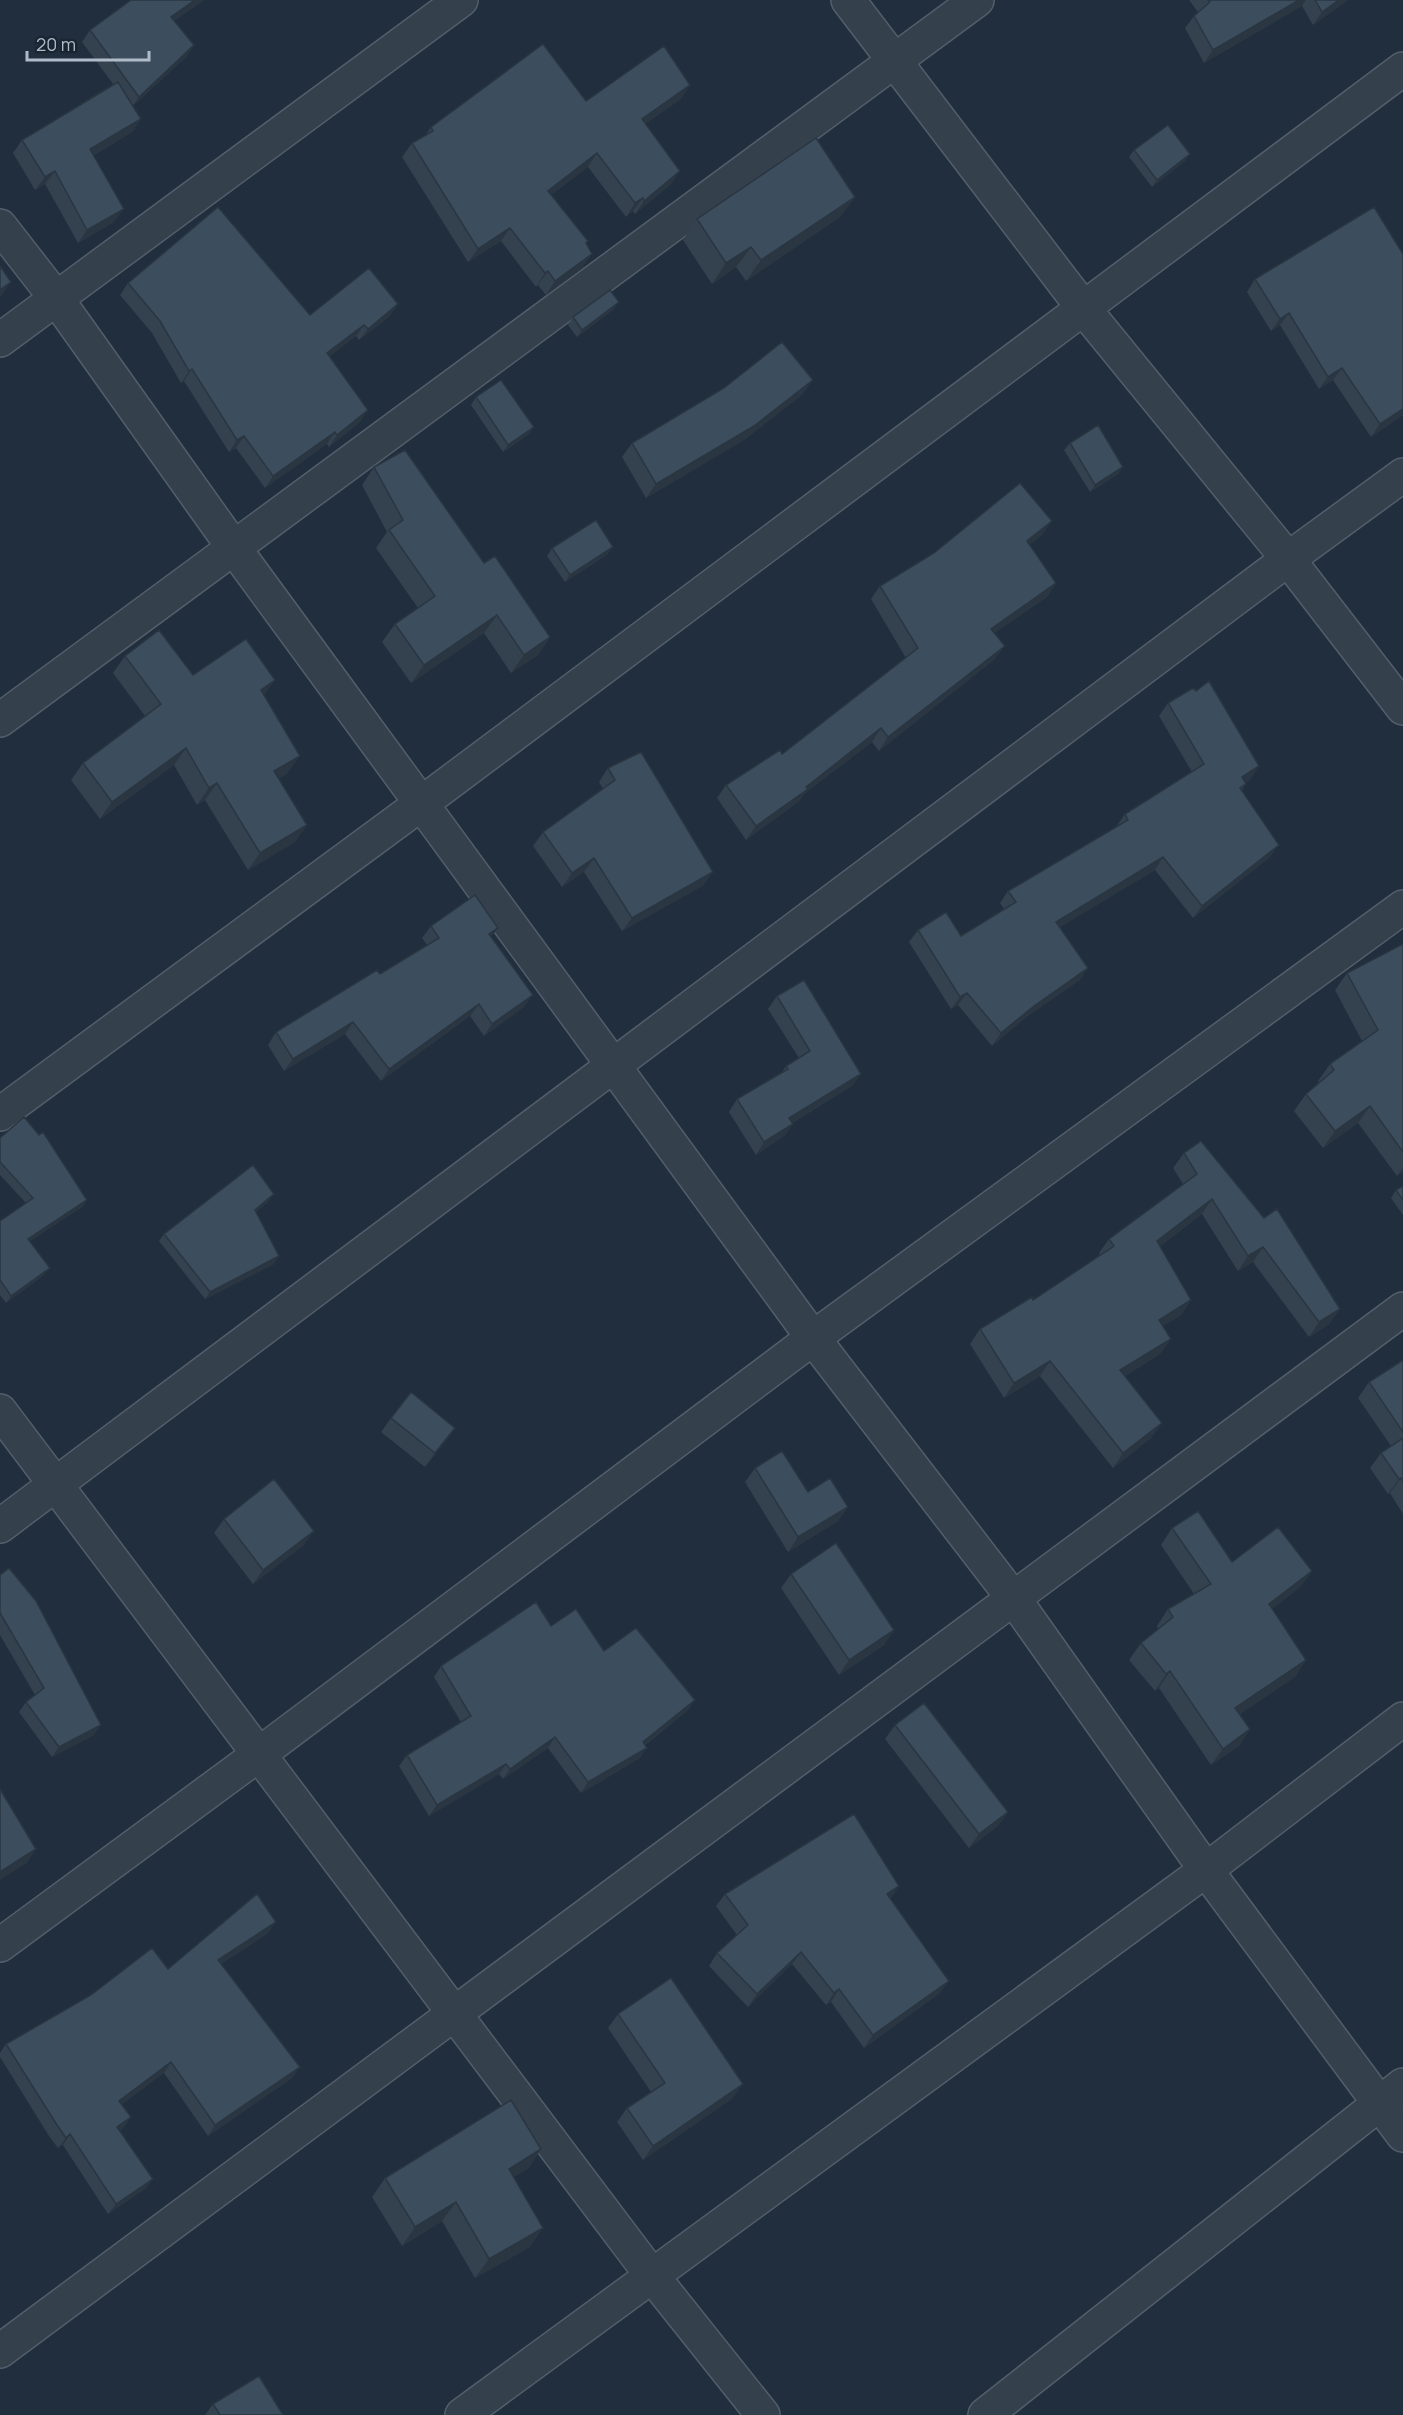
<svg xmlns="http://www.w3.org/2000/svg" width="1403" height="2415" font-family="Manrope,sans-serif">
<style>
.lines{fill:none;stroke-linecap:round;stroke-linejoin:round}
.minor-casing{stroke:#535e6b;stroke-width:36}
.minor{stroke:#35404d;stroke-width:33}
.wall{fill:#344250}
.shaded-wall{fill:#2a3641}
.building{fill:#3c4d5d;stroke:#2a3641;stroke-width:1.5}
</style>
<rect width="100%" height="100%" fill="#212e3d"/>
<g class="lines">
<defs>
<path id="minor" d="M848 0 1084 309 1288 559 1403 708
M0 226 56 298 234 548 813 1338 1014 1599 1206 1870 1403 2135
M0 340 461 0
M0 720 977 0
M0 1114 422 803 1403 69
M0 1411 653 2277 763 2415
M0 1526 1288 559 1403 475
M0 1945 258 1755 813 1338 1403 907
M0 2351 1403 1309
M462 2415 1206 1870 1403 1719
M985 2415 1403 2085"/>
</defs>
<use href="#minor" class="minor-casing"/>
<use href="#minor" class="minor"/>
</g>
<path class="wall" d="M131 0H204L174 21 194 45 186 57 133 106 141 119 132 132 94 155 114 222 78 243 45 184 35 190 13 153 22 140 113 84 82 42 90 30Z
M1189 0H1348L1313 25 1302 6 1204 63 1185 28 1194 16 1198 12Z
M681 99 645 124 680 171 671 184 635 214 633 211 626 217 588 167 551 195 588 241 586 243 583 267 546 295 538 285 536 287 501 241 468 262 402 157 412 143 425 136 431 127 586 101Z
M1134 150 1190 154 1185 161 1152 187 1129 157Z
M855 197 840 217 746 281 736 267 712 284 683 240 697 219Z
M1255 279 1403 415 1371 437 1333 380 1319 389 1280 325 1271 331 1247 292Z
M128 283 310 315 390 316 359 340 356 336 330 356 360 422 329 447 327 444 265 488 236 448 229 452 184 381 181 383 152 333 120 295Z
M614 309 577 337 568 325 573 317Z
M803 394 744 440 646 498 622 457 632 443Z
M476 397 534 427 529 434 503 452 471 405Z
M1070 443 1123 467 1118 474 1090 492 1064 450Z
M374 467 484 563 550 637 538 655 511 673 484 633 411 683 382 642 395 624 418 608 376 548 387 532 362 485Z
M1043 534 1029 545 1056 583 1047 597 994 633 995 659 879 751 872 742 804 794 798 802 746 840 717 798 726 785 782 754 906 658 871 599 880 586Z
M552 548 608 554 565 582 547 556Z
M125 656 264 696 288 773 278 779 307 825 295 842 248 870 205 800 197 805 174 765 100 819 71 780 83 763 145 716 113 673Z
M1168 703 1251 779 1245 783 1246 784 1242 790 1270 857 1193 918 1155 870 1060 927 1080 980 1025 1018 992 1046 958 1005 951 1009 909 942 918 930 961 936 1004 909 1000 903 1008 891 1116 827 1125 814 1192 772 1159 716Z
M608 768 704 885 622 931 584 872 562 887 533 846 543 832 603 789 599 782Z
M431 926 491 937 524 1007 484 1036 470 1016 381 1081 345 1034 284 1071 268 1045 276 1032 380 974 427 945 422 938Z
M1403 944V1172L1397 1176 1358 1123 1323 1148 1294 1111 1306 1094 1319 1082 1318 1081 1330 1064 1362 1041 1335 990 1347 973Z
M777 996 852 1086 792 1123 793 1124 784 1136 756 1155 729 1112 737 1099 782 1072 786 1066 799 1058 768 1009Z
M0 1138 87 1200 82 1207 30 1241 44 1275 6 1303 0 1295V1221L26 1203 0 1175Z
M1184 1153 1264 1218 1340 1309 1329 1324 1309 1337 1253 1262 1238 1271 1202 1214 1160 1246 1191 1300 1181 1315 1163 1326 1171 1339 1160 1354 1125 1376 1162 1423 1151 1438 1113 1468 1040 1376 1004 1398 970 1344 980 1329 1033 1300 1100 1256 1099 1253 1109 1239 1183 1184 1173 1168Z
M1403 1186V1215L1391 1198 1396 1190Z
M269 1201 256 1212 274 1264 205 1299 159 1241 164 1234Z
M1403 1360V1514L1390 1493 1388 1494 1370 1468 1381 1453 1391 1446 1358 1398 1369 1382Z
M391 1418 455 1428 445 1442 425 1467 381 1432Z
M755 1468 808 1492 848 1507 838 1521 788 1552 745 1482Z
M224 1519 304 1545 253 1584 214 1533Z
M1172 1528 1232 1562 1312 1571 1300 1587 1272 1609 1306 1660 1295 1677 1240 1714 1250 1729 1239 1746 1211 1765 1159 1688 1155 1691 1129 1660 1141 1643 1158 1629 1157 1626 1168 1609 1194 1594 1161 1545Z
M791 1574 894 1630 884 1645 839 1675 781 1588Z
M0 1575 94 1735 52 1757 19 1712 26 1702 35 1695 0 1635Z
M551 1626 604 1651 695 1700 687 1711 645 1745 640 1758 581 1793 548 1748 503 1779 499 1774 429 1816 399 1766 407 1755 461 1722 434 1677 441 1666Z
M895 1725 1008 1812 998 1826 969 1848 885 1739Z
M725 1894 890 1899 940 1993 864 2048 831 2002 826 2005 792 1964 748 2007 709 1966 717 1953 737 1935 716 1906Z
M268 1933 221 1964 292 2078 208 2136 164 2073 122 2104 131 2117 123 2128 120 2131 153 2179 145 2189 108 2214 63 2145 58 2148 49 2136 0 2057V2053L6 2044 168 1969Z
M618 2014 733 2098 643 2160 617 2122 627 2108 651 2092 608 2028Z
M541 2149 528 2169 513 2177 530 2247 475 2278 442 2221 402 2246 372 2197 385 2178Z
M213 2404 283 2415H205Z"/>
<path class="shaded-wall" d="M195 0H204L163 29 171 17Z
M1299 0H1306L1302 6 1204 63 1213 50Z
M1339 0H1348L1313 25 1322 12Z
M194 45 186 57 131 108 139 97Z
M690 85 681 99 632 133 642 119Z
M141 119 132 132 81 162 90 149Z
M597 153 588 167 539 204 548 191Z
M1190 154 1185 161 1152 187 1157 180Z
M55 171 45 184 35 190 45 177Z
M680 171 671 184 635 214 644 201Z
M855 197 840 217 746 281 761 260Z
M643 198 633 211 626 217 635 203Z
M124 209 114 222 78 243 87 230Z
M510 228 501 241 468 262 478 249Z
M751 247 736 267 712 284 726 263Z
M592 254 583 267 546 295 555 281Z
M548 271 538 285 536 287 545 273Z
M11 282 1 296 0 297V290Z
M619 302 614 309 577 337 582 330Z
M398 304 390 316 359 340 368 329Z
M1289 313 1280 325 1271 331 1280 319Z
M364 325 356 336 319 365 327 353Z
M1342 368 1333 380 1319 389 1328 377Z
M192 369 184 381 181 383 189 371Z
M813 380 803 394 744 440 646 498 656 484Z
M1403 409V415L1371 437 1380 424Z
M368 410 360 422 329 447 337 435Z
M534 427 529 434 503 452 508 445Z
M335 432 327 444 265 488 273 476Z
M244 436 236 448 229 452 237 440Z
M1123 467 1118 474 1090 492 1095 485Z
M1052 521 1043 534 1017 555 1027 541Z
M613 547 608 554 565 582 570 575Z
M1056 583 1047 597 982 642 991 629Z
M497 615 484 633 411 683 424 665Z
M550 637 538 655 511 673 524 655Z
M1005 646 995 659 879 751 888 737Z
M275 680 263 697 261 690Z
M881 728 872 742 804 794 798 802 746 840 756 826Z
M186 748 174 765 100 819 112 802Z
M300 756 288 773 262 789 274 771Z
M1259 766 1251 779 1233 790 1242 777Z
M217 783 205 800 197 805 209 788Z
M307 825 295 842 248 870 260 853Z
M1279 845 1270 857 1193 918 1202 906Z
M1163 857 1155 870 1048 934 1056 922Z
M594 858 584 872 562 887 572 873Z
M713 872 704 885 622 931 632 918Z
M498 928 489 940V934Z
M1088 968 1080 980 1025 1018 992 1046 1001 1033 1034 1006Z
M967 993 958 1005 951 1009 960 997Z
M533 995 524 1007 484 1036 492 1024Z
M479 1004 470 1016 381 1081 389 1069Z
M353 1022 345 1034 284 1071 293 1059Z
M861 1074 852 1086 780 1130 789 1118Z
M1370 1106 1358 1123 1323 1148 1335 1131Z
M793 1124 784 1136 756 1155 764 1142Z
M1403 1167V1172L1397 1176Z
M274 1194 269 1201 250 1217 255 1210Z
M1212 1199 1202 1214 1146 1256 1157 1241Z
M87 1200 82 1207 23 1246 28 1239Z
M1263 1247 1253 1262 1238 1271 1248 1256Z
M279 1256 274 1264 205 1299 210 1292Z
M50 1268 44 1275 6 1303 11 1296Z
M1191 1300 1181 1315 1148 1335 1159 1320Z
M1340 1309 1329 1324 1309 1337 1319 1322Z
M1171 1339 1160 1354 1110 1385 1120 1370Z
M1050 1361 1040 1376 1004 1398 1014 1383Z
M1162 1423 1151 1438 1113 1468 1123 1453Z
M455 1428 445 1442 425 1467 435 1453Z
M1401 1478 1390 1493 1388 1494 1399 1479Z
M848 1507 838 1521 788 1552 798 1537Z
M314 1531 304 1545 253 1584 263 1570Z
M1312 1571 1300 1587 1257 1621 1269 1604Z
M894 1630 884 1645 839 1675 849 1660Z
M1306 1660 1295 1677 1224 1725 1235 1708Z
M1170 1671 1159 1688 1155 1691 1166 1674Z
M695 1700 687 1711 635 1752 643 1742Z
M101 1725 94 1735 52 1757 59 1747Z
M1250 1729 1239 1746 1211 1765 1223 1749Z
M555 1737 548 1748 503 1779 510 1769Z
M647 1748 640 1758 581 1793 588 1782Z
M506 1764 499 1774 429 1816 437 1805Z
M1008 1812 998 1826 969 1848 979 1834Z
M36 1849 27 1863 0 1880V1872Z
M899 1886 891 1899 878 1906 887 1894Z
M276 1922 268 1933 210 1971 218 1960Z
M801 1952 792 1964 748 2007 757 1994Z
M949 1981 940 1993 864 2048 873 2035Z
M839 1989 831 2002 826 2005 834 1993Z
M171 2062 164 2073 112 2112 119 2101Z
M300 2067 292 2078 208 2136 215 2125Z
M743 2084 733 2098 643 2160 653 2146Z
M131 2117 123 2128 110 2138 117 2127Z
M70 2134 63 2145 58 2148 66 2138Z
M541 2149 528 2169 495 2188 509 2169Z
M153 2179 145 2189 108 2214 116 2204Z
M456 2202 442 2221 402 2246 415 2227Z
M543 2228 530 2247 475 2278 489 2259Z"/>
<path class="building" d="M131 0H195L171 17 194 45 139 97 90 30Z
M1208 0H1299L1213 50 1194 16 1210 2Z
M1315 0H1339L1322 12Z
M543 44 586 101 664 46 690 85 642 119 680 171 644 201 643 198 635 203 597 153 548 191 588 241 586 243 592 254 555 281 548 271 545 273 510 228 478 249 412 143 433 131 431 127Z
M118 82 141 119 90 149 124 209 87 230 55 171 45 177 22 140Z
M1168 125 1190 154 1157 180 1134 150Z
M816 138 855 197 761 260 751 247 726 263 697 219Z
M218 207 310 315 369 268 398 304 368 329 364 325 327 353 368 410 337 435 335 432 273 476 244 436 237 440 192 369 189 371 160 321 128 283Z
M1374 207 1403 254V409L1380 424 1342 368 1328 377 1289 313 1280 319 1255 279Z
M0 266 11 282 0 290Z
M610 290 619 302 582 330 573 317Z
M782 342 813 380 754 426 656 484 632 443 724 388Z
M501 380 534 427 508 445 476 397Z
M1098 425 1123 467 1095 485 1070 443Z
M405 450 484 563 495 556 550 637 524 655 497 615 424 665 395 624 435 596 389 530 403 520 374 467Z
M1020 483 1052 521 1027 541 1056 583 991 629 1005 646 888 737 881 728 806 787 808 789 756 826 726 785 780 750 782 754 918 648 880 586 934 553Z
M596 520 613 547 570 575 552 548Z
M159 630 193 675 246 639 275 680 261 690 300 756 274 771 307 825 260 853 217 783 209 788 186 748 112 802 83 763 161 704 125 656Z
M1209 681 1259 766 1242 777 1246 784 1240 788 1279 845 1202 906 1163 857 1056 922 1088 968 1034 1006 1001 1033 967 993 960 997 918 930 946 912 961 936 1016 902 1008 891 1128 820 1125 814 1204 764 1168 703 1193 688 1196 691Z
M641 752 713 872 632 918 594 858 572 873 543 832 615 780 608 768Z
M475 895 498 928 489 934 533 995 492 1024 479 1004 389 1069 353 1022 293 1059 276 1032 377 970 380 974 439 938 431 926Z
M1403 944V1152L1370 1106 1335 1131 1306 1094 1334 1070 1330 1064 1378 1030 1347 973Z
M804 980 861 1074 789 1118 793 1124 764 1142 737 1099 788 1069 786 1066 810 1051 777 996Z
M24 1117 39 1135 43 1132 87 1200 28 1239 50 1268 11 1296 0 1280V1221L33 1198 0 1162V1138Z
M1201 1141 1264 1218 1277 1209 1340 1309 1319 1322 1263 1247 1248 1256 1212 1199 1157 1241 1191 1300 1159 1320 1171 1339 1120 1370 1162 1423 1123 1453 1050 1361 1014 1383 980 1329 1032 1297 1033 1300 1114 1246 1109 1239 1197 1174 1184 1153Z
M253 1165 274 1194 255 1210 279 1256 210 1292 164 1234Z
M1403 1186V1200L1396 1190Z
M1403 1360V1432L1369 1382Z
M411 1392 455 1428 435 1453 391 1418Z
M1403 1438V1481L1401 1478 1399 1479 1381 1453Z
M782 1451 808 1492 830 1478 848 1507 798 1537 755 1468Z
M274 1479 314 1531 263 1570 224 1519Z
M1198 1511 1232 1562 1278 1527 1312 1571 1269 1604 1306 1660 1235 1708 1250 1729 1223 1749 1170 1671 1166 1674 1141 1643 1173 1617 1168 1609 1211 1584 1172 1528Z
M836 1543 894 1630 849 1660 791 1574Z
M9 1568 36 1601 101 1725 59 1747 26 1702 44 1688 0 1613V1575Z
M536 1602 551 1626 576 1609 604 1651 636 1628 695 1700 643 1742 647 1748 588 1782 555 1737 510 1769 506 1764 437 1805 407 1755 471 1716 441 1666Z
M924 1703 1008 1812 979 1834 895 1725Z
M0 1789 36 1849 0 1872Z
M854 1814 899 1886 887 1894 949 1981 873 2035 839 1989 834 1993 801 1952 757 1994 717 1953 748 1925 725 1894Z
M257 1894 276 1922 218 1960 300 2067 215 2125 171 2062 119 2101 131 2117 117 2127 153 2179 116 2204 70 2134 66 2138 57 2125 6 2044 91 1995 152 1948 168 1969Z
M671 1978 743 2084 653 2146 627 2108 665 2083 618 2014Z
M511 2100 541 2149 509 2169 543 2228 489 2259 456 2202 415 2227 385 2178Z
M259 2376 283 2415H220L213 2404Z"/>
<path d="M27 51v9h122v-9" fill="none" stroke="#b0bbc9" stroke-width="3"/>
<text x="36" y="51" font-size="18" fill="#b0bbc9" stroke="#1a2532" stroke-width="4.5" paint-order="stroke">20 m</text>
</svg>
